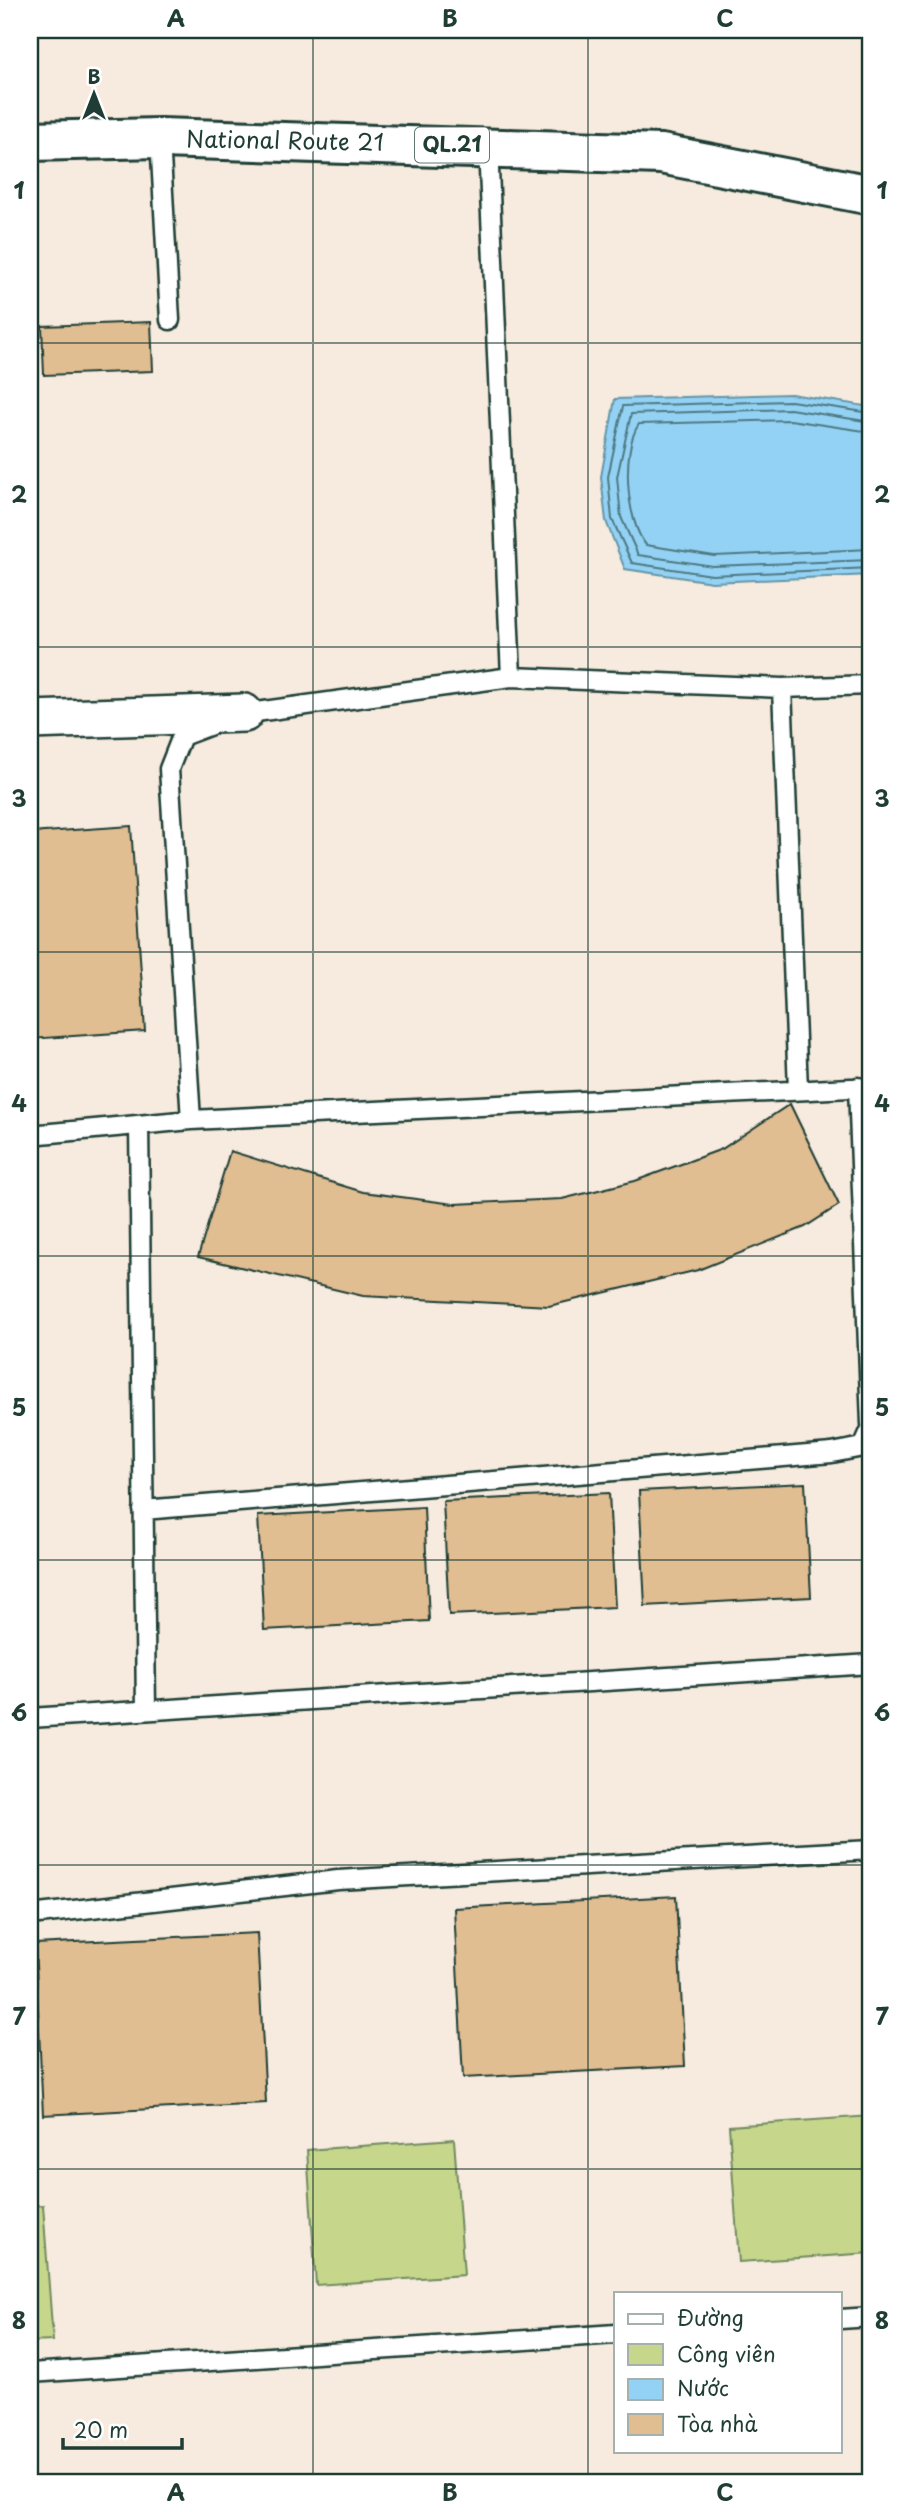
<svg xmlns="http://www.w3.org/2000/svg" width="901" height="2512" font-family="'Playpen Sans',sans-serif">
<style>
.green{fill:#c6d78c;stroke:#728a60;stroke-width:2}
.water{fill:#94d2f5;stroke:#6596a8;stroke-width:2}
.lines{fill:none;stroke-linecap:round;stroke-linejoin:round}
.shore{stroke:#4e7981;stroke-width:2}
.building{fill:#e1bd92;stroke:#1f3d34;stroke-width:2}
.service-casing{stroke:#1f3d34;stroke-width:23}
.minor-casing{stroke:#1f3d34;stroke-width:42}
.trunk-casing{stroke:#1f3d34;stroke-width:44}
.service{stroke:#fff;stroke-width:18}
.minor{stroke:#fff;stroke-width:37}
.trunk{stroke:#fff;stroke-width:38}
.grid{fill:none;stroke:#1f3d34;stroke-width:2;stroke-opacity:0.55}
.labels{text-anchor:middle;stroke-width:6;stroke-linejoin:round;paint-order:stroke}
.shield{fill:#fff;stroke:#627771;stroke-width:2}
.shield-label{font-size:21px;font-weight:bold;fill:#1f3d34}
.street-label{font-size:23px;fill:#1f3d34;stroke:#fff}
.neatline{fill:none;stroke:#1f3d34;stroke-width:2.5}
.grid-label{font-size:23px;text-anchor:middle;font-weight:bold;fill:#1f3d34}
</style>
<rect width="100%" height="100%" fill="#f6ebde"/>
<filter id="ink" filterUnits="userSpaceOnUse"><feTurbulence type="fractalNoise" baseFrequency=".0143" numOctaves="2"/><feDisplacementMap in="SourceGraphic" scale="14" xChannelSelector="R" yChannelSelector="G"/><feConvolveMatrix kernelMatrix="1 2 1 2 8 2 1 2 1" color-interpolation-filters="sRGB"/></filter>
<g filter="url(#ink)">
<path class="green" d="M871 2116V2253L739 2262 729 2126Z
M454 2139 464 2275 316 2285 307 2150Z
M43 2205 53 2341 30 2342V2206Z"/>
<path class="water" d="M791 394 871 407V575L712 582 625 569 606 521 601 477 615 399Z"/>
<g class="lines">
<path class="shore" d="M871 413 791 401 623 406 608 477 612 519 632 563 712 575 871 568
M871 422 790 409 631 414 617 477 621 517 638 555 713 566 871 560
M871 432 790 420 639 424C621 450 626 521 646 545L714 556 871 549"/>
</g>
<path class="building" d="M30 316H32L33 383H30Z
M151 322 153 371 44 375 42 326Z
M131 826 145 1031 30 1039V833Z
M790 1104 839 1205 805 1227 698 1270 549 1306 363 1296 198 1257 230 1151 363 1192 454 1204 562 1199 635 1181 722 1149Z
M805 1483 811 1597 645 1606 639 1491Z
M609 1493 615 1607 449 1615 443 1501Z
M424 1507 429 1621 264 1630 258 1516Z
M676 1896 685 2066 463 2078 454 1908Z
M257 1933 266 2103 43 2115 35 1944Z"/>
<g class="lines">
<defs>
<path id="service" d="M160 138 170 320
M488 146 511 677
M782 688 798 1089
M241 714 511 677 782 688 871 685
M858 1087 871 1424
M191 1120 169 769 182 736 211 725
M139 1125 146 1710
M30 1135 191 1120 871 1087
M143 1510 832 1453 863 1447 871 1429
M30 1718 871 1664
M30 1915 338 1880 871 1850
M840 2319 871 2317
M30 2373 616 2334"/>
<path id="minor" d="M30 720 244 713"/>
<path id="trunk" d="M30 141 160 138 661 154 871 195"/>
</defs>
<use href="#service" class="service-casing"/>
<use href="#minor" class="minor-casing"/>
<use href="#trunk" class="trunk-casing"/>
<use href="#service" class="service"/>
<use href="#minor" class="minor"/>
<use href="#trunk" class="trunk"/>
</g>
</g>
<path class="grid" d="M313 30V2482M588 30V2482M30 343H871M30 647H871M30 952H871M30 1256H871M30 1560H871M30 1865H871M30 2169H871"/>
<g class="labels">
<rect class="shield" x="415" y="127.5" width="74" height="35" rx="5"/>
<g class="shield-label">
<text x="452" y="152">QL.21</text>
</g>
<g class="street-label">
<text transform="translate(285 141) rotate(1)" y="8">National Route 21</text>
</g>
</g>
<rect width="901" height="2512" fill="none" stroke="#fff" stroke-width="77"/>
<rect x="614" y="2292" width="228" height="161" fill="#ffffff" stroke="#a5b1ae" stroke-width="2"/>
<rect x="628" y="2314" width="35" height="10" fill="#ffffff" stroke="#a5b1ae" stroke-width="2"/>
<text x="677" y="2326" font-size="21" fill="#1f3d34">Đường</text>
<rect x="628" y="2344" width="35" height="21" fill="#c6d78c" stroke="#a5b1ae" stroke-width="2"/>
<text x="677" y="2362" font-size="21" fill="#1f3d34">Công viên</text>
<rect x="628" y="2379" width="35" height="21" fill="#94d2f5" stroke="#a5b1ae" stroke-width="2"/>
<text x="677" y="2396" font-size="21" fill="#1f3d34">Nước</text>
<rect x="628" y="2414" width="35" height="21" fill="#e1bd92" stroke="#a5b1ae" stroke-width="2"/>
<text x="677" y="2432" font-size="21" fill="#1f3d34">Tòa nhà</text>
<g transform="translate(94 94)" stroke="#ffffff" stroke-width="5" paint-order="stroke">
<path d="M0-5L12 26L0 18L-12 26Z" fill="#1f3d34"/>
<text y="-10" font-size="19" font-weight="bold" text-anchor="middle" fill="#1f3d34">B</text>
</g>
<path d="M63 2438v10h119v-10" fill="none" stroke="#1f3d34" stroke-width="3.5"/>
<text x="74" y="2438" font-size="21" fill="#1f3d34" stroke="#ffffff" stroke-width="5" paint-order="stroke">20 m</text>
<rect x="38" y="38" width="824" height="2436" class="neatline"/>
<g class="grid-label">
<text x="176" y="27">A</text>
<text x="450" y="27">B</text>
<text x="725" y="27">C</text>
<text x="19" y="199">1</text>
<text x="882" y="199">1</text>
<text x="19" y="503">2</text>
<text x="882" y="503">2</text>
<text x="19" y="807">3</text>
<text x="882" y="807">3</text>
<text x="19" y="1112">4</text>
<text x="882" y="1112">4</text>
<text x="19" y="1416">5</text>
<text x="882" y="1416">5</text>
<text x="19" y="1721">6</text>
<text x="882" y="1721">6</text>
<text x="19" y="2025">7</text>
<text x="882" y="2025">7</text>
<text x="19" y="2329">8</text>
<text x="882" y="2329">8</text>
<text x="176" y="2501">A</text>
<text x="450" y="2501">B</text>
<text x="725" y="2501">C</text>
</g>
</svg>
